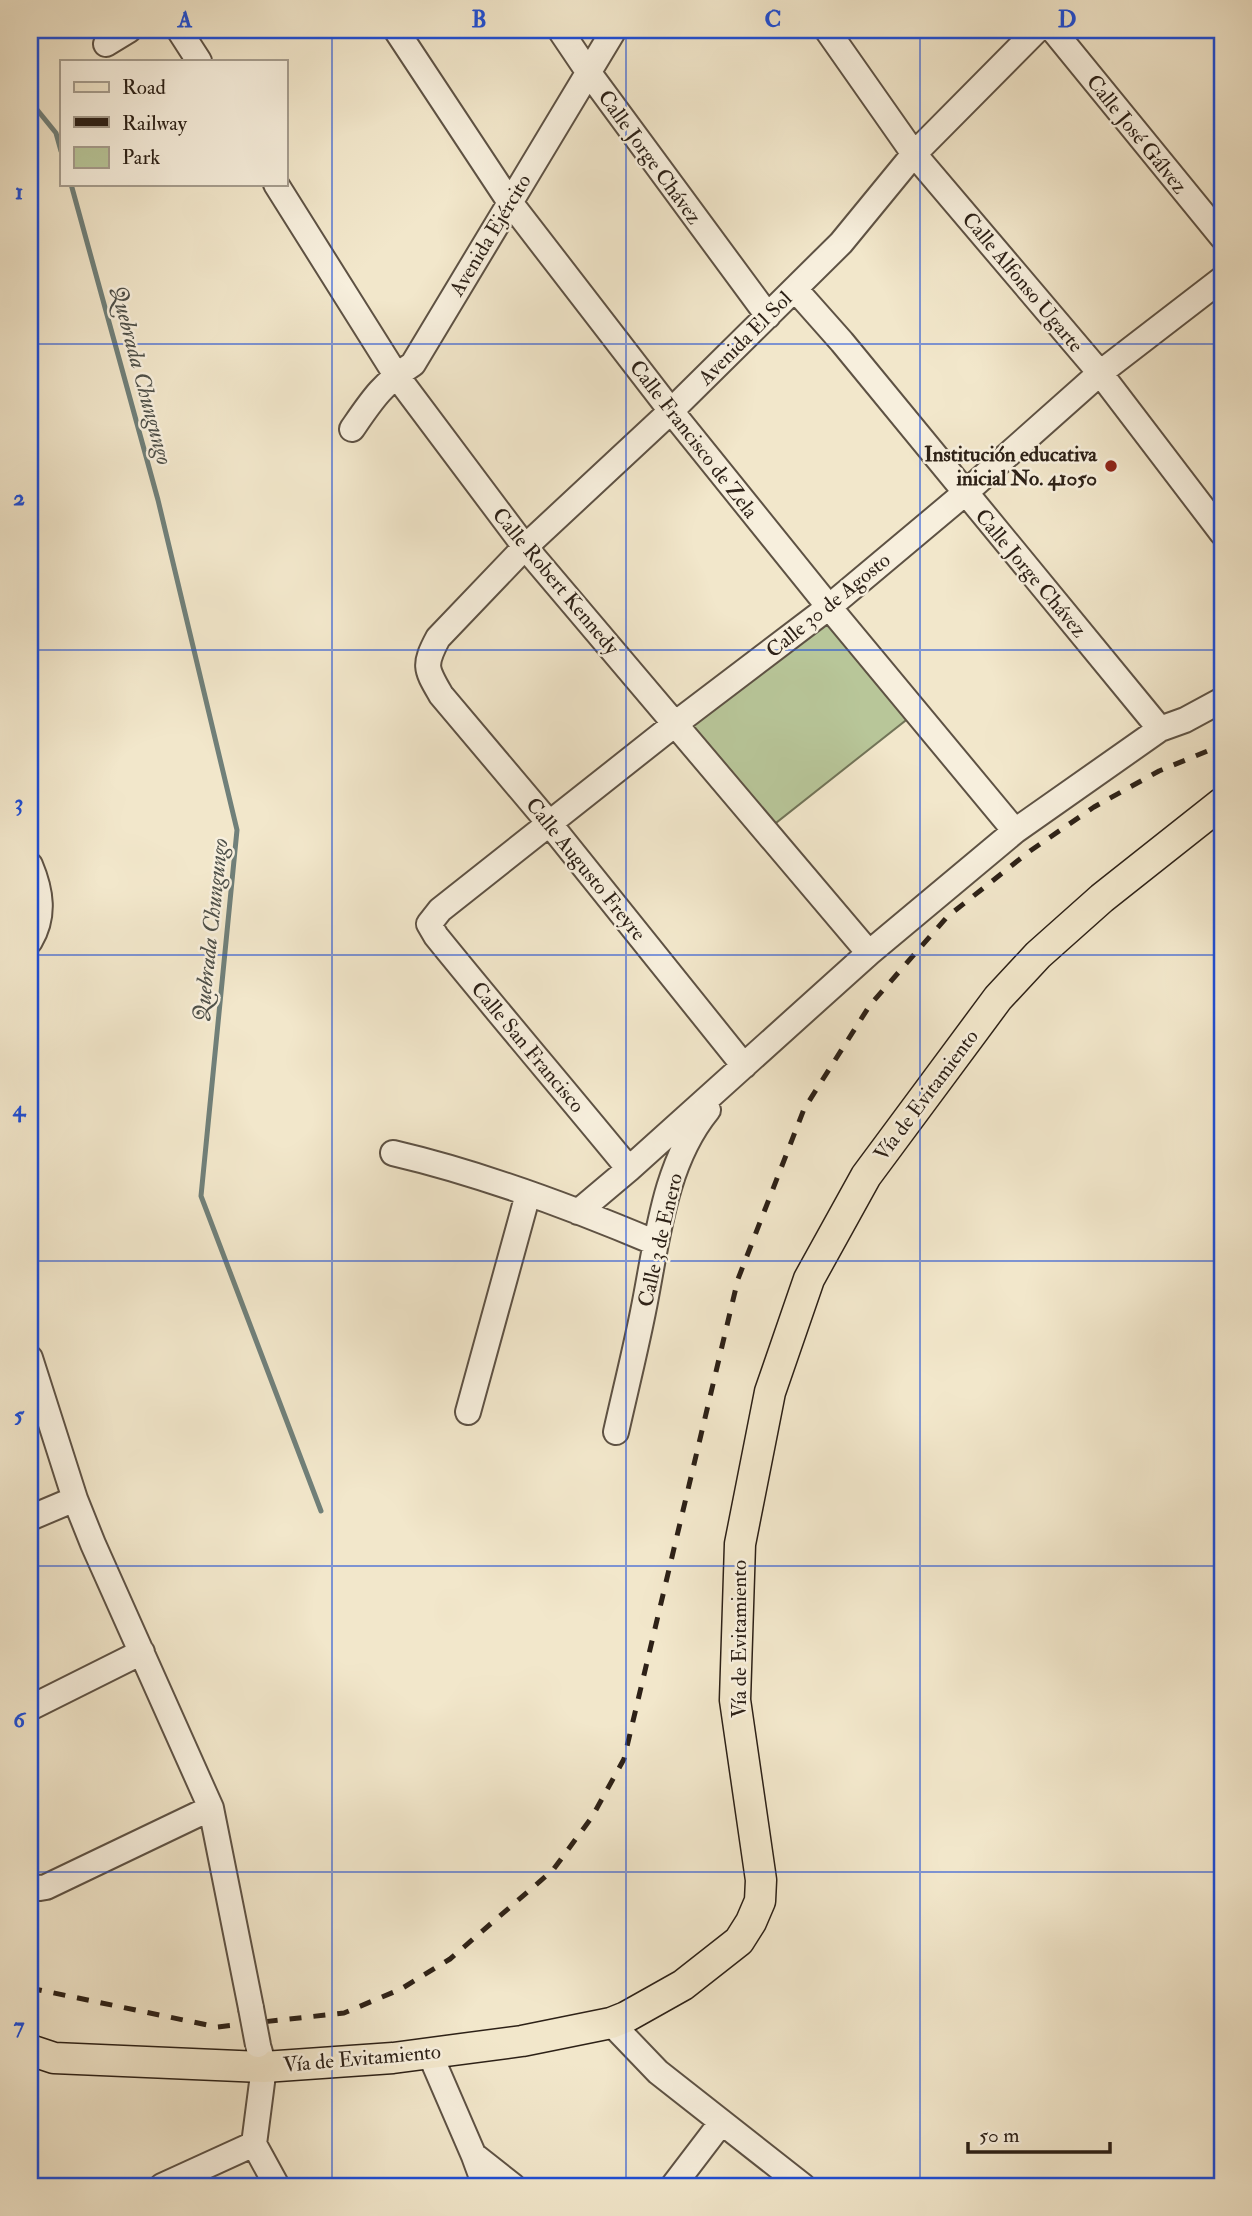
<svg xmlns="http://www.w3.org/2000/svg" width="1252" height="2216" font-family="'IM FELL Double Pica',serif">
<style>
.green{fill:#b8c699;stroke:#727458;stroke-width:2}
.lines{fill:none;stroke-linecap:round;stroke-linejoin:round}
.stream{stroke:#70807a;stroke-width:5}
.minor-casing{stroke:#5e5244;stroke-width:28}
.major-casing{stroke:#2d2117;stroke-width:33}
.minor{stroke:#f7efdd;stroke-width:24}
.major{stroke:#f2e7cb;stroke-width:30}
.rail{stroke:#2d2117;stroke-width:5;stroke-dasharray:12 12;stroke-linecap:butt}
.minor-bridge-casing{stroke:#5e5244;stroke-width:28;stroke-linecap:butt}
.minor-bridge{stroke:#f7efdd;stroke-width:24}
.grid{fill:none;stroke:#1d4ed8;stroke-width:2;stroke-opacity:0.55}
.poi-dot{fill:#8f2418;stroke:#f7efdd;stroke-width:2.5}
.labels{text-anchor:middle;stroke-width:5;stroke-linejoin:round;paint-order:stroke}
.street-label{font-size:21px;fill:#2d2117;stroke:#f7efdd}
.poi-label{font-size:21px;font-weight:bold;fill:#2d2117;stroke:#f7efdd;text-anchor:end}
.water-label{font-size:23px;font-style:italic;fill:#4e5049;stroke:#f7efdd}
.neatline{fill:none;stroke:#1d4ed8;stroke-width:2.5}
.grid-label{font-size:23px;text-anchor:middle;font-weight:bold;fill:#1d4ed8}
</style>
<rect width="100%" height="100%" fill="#f2e7cb"/>
<filter id="stains"><feTurbulence type="fractalNoise" baseFrequency=".00286" numOctaves="4"/><feColorMatrix values="0 0 0 0 .2 0 0 0 0 .09 0 0 0 0 .02 0 0 0 .5 -.17"/></filter>
<radialGradient id="worn" r=".72"><stop offset=".6" stop-color="#630" stop-opacity="0"/><stop offset="1" stop-color="#630" stop-opacity=".3"/></radialGradient>
<path class="green" d="M829 615 910 717 772 826 689 728Z"/>
<g class="lines">
<path class="stream" d="M30 101 56 133 61 151
M71 184 158 500 237 830 201 1196 321 1511"/>
<defs>
<path id="minor" d="M179 30 199 61
M396 30 509 201 671 411 829 607 1015 831
M560 30 589 73 768 316
M827 30 914 154 1100 373 1222 533
M1053 30 1222 237
M106 44 129 30
M276 184 396 375 525 547 869 953
M795 289 842 342 1160 729
M352 429C372 400 382 384 413 364L614 30
M30 865C41 891 45 916 30 941
M744 1066 549 823 441 695C426 669 423 666 438 638L525 547 671 411 841 243 914 154 1037 30
M393 1153C483 1174 571 1207 656 1243
M629 1169C565 1091 500 1015 436 936L429 924 440 910 675 724 829 607 965 493 1100 373 1222 279
M578 1212 629 1169 869 953 1015 831 1160 729 1185 720 1222 700
M30 1358 75 1499 93 1544 211 1808 251 2008
M468 1412 528 1194
M616 1432C625 1392 635 1352 643 1312 657 1244 663 1165 708 1110
M30 1518 75 1499
M30 1708 142 1652
M30 1887 40 1888 46 1887 211 1808
M611 2023 658 2072 803 2186
M259 2049 264 2067 254 2144 277 2186
M429 2052 474 2156 485 2186
M475 2156 513 2186
M162 2186 254 2144
M673 2186 721 2123"/>
<path id="major" d="M30 2050 54 2058 264 2067 393 2058 522 2041 611 2023 626 2017 683 1985 739 1941 751 1922 760 1901 761 1880 735 1700 740 1544 770 1392 809 1279 866 1176 998 998 1038 955 1102 898 1222 803"/>
</defs>
<use href="#minor" class="minor-casing"/>
<use href="#major" class="major-casing"/>
<use href="#minor" class="minor"/>
<use href="#major" class="major"/>
<path class="rail" d="M30 1988 217 2027 344 2013 401 1989 450 1959 553 1870 592 1817 624 1759 738 1279 804 1109 870 1005 947 917 1030 851 1094 807 1159 771 1222 745"/>
<defs>
<path id="minor-bridge" d="M251 2008 258 2045"/>
</defs>
<use href="#minor-bridge" class="minor-bridge-casing"/>
<use href="#minor-bridge" class="minor-bridge"/>
</g>
<path class="grid" d="M332 30V2186M626 30V2186M920 30V2186M30 344H1222M30 650H1222M30 955H1222M30 1261H1222M30 1566H1222M30 1872H1222"/>
<circle class="poi-dot" cx="1111" cy="466" r="7"/>
<g class="labels">
<g class="street-label">
<text transform="translate(1137 134) rotate(51)" y="7">Calle José Gálvez</text>
<text transform="translate(650 157) rotate(54)" y="7">Calle Jorge Chávez</text>
<text transform="translate(490 235) rotate(-59)" y="7">Avenida Ejército</text>
<text transform="translate(1023 282) rotate(50)" y="7">Calle Alfonso Ugarte</text>
<text transform="translate(745 338) rotate(-45)" y="7">Avenida El Sol</text>
<text transform="translate(694 439) rotate(52)" y="7">Calle Francisco de Zela</text>
<text transform="translate(1031 573) rotate(50)" y="7">Calle Jorge Chávez</text>
<text transform="translate(556 581) rotate(50)" y="7">Calle Robert Kennedy</text>
<text transform="translate(828 605) rotate(-39)" y="7">Calle 30 de Agosto</text>
<text transform="translate(586 869) rotate(51)" y="7">Calle Augusto Freyre</text>
<text transform="translate(528 1047) rotate(50)" y="7">Calle San Francisco</text>
<text transform="translate(926 1095) rotate(-53)" y="7">Vía de Evitamiento</text>
<text transform="translate(660 1240) rotate(-77)" y="7">Calle 3 de Enero</text>
<text transform="translate(739 1639) rotate(-90)" y="7">Vía de Evitamiento</text>
<text transform="translate(362 2058) rotate(-5)" y="7">Vía de Evitamiento</text>
</g>
<g class="poi-label">
<text x="1097" y="461">Institución educativa<tspan x="1097" dy="24">inicial No. 41050</tspan></text>
</g>
<g class="water-label">
<text transform="translate(142 375) rotate(75)" y="8">Quebrada Chungungo</text>
<text transform="translate(210 930) rotate(-84)" y="8">Quebrada Chungungo</text>
</g>
</g>
<rect width="1252" height="2216" fill="none" stroke="#f2e7cb" stroke-width="77"/>
<rect x="60" y="60" width="228" height="126" fill="#f7efdd" stroke="#a69d8e" stroke-width="2"/>
<rect x="74" y="82" width="35" height="10" fill="#f2e7cb" stroke="#a69d8e" stroke-width="2"/>
<text x="122" y="94" font-size="21" fill="#2d2117">Road</text>
<rect x="74" y="117" width="35" height="10" fill="#2d2117" stroke="#a69d8e" stroke-width="2"/>
<text x="122" y="130" font-size="21" fill="#2d2117">Railway</text>
<rect x="74" y="147" width="35" height="21" fill="#b8c699" stroke="#a69d8e" stroke-width="2"/>
<text x="122" y="164" font-size="21" fill="#2d2117">Park</text>
<path d="M968 2142v10h142v-10" fill="none" stroke="#2d2117" stroke-width="3.5"/>
<text x="979" y="2142" font-size="21" fill="#2d2117" stroke="#f7efdd" stroke-width="5" paint-order="stroke">50 m</text>
<rect x="38" y="38" width="1176" height="2140" class="neatline"/>
<g class="grid-label">
<text x="185" y="27">A</text>
<text x="479" y="27">B</text>
<text x="773" y="27">C</text>
<text x="1067" y="27">D</text>
<text x="19" y="199">1</text>
<text x="19" y="505">2</text>
<text x="19" y="810">3</text>
<text x="19" y="1116">4</text>
<text x="19" y="1422">5</text>
<text x="19" y="1727">6</text>
<text x="19" y="2033">7</text>
</g>
<rect width="100%" height="100%" filter="url(#stains)"/>
<rect width="100%" height="100%" fill="url(#worn)"/>
</svg>
